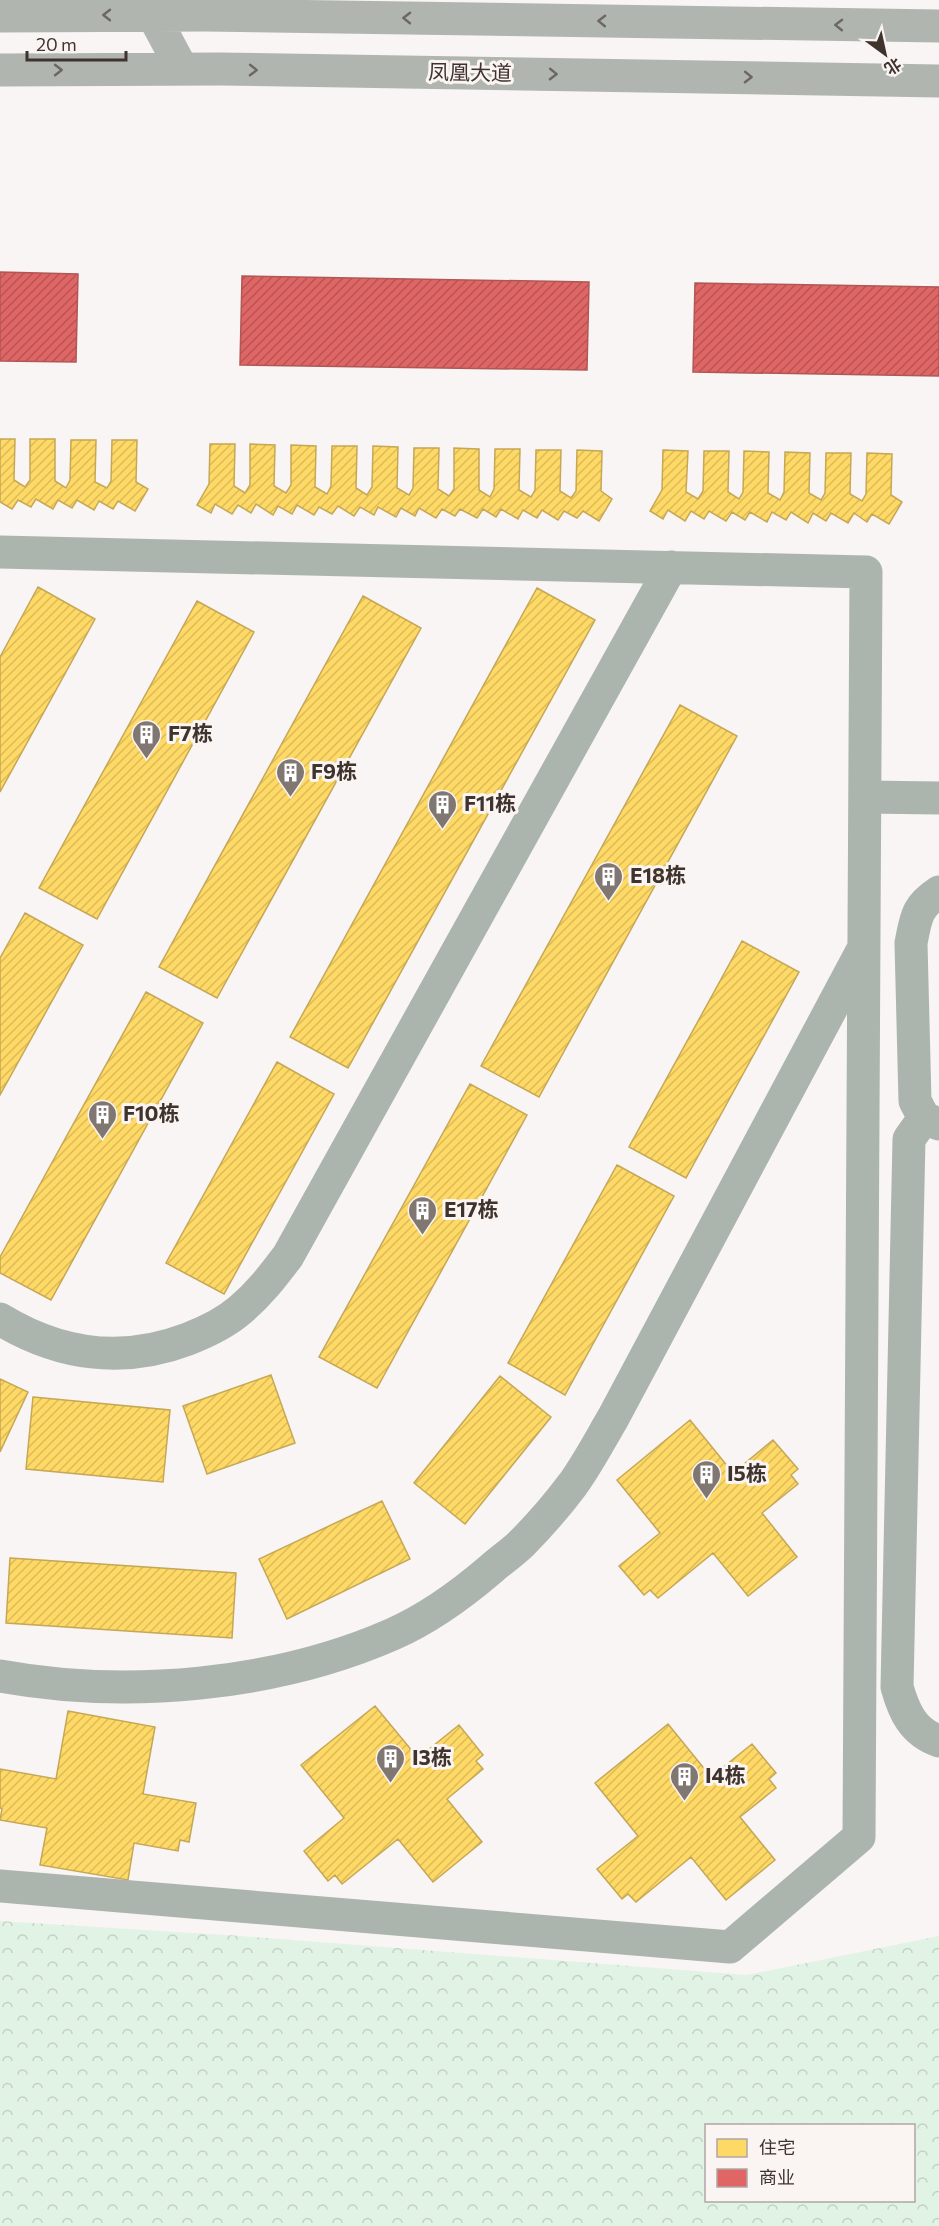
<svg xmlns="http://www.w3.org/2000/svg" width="939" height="2226" font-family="Commissioner,'Noto Sans SC',sans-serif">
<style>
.forest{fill:url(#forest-crowns);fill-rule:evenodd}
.homes{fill:url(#homes-hatch);stroke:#c5a755;stroke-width:1.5}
.shops{fill:url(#shops-hatch);stroke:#b05755;stroke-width:1.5}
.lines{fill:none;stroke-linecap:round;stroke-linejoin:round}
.minor{stroke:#acb4ae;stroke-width:33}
.major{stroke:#b0b5b0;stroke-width:33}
.oneway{stroke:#6c6762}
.labels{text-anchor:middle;stroke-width:6;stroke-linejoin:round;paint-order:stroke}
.street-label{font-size:21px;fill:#3f332e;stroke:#faf4f2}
.poi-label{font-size:21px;font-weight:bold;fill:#3f332e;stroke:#faf4f2;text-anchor:start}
</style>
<defs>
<pattern id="forest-crowns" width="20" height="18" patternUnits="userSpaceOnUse" patternTransform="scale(1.5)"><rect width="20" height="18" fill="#e1f3e4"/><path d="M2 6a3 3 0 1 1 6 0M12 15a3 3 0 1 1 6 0" fill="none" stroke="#c2d1c4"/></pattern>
<pattern id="homes-hatch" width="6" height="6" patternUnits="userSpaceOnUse" patternTransform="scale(1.5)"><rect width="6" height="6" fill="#ffd966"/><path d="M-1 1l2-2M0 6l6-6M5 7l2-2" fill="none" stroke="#dcbb59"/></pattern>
<pattern id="shops-hatch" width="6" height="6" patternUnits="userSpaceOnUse" patternTransform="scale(1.5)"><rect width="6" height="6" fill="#e06666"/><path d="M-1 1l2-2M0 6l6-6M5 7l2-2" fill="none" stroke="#b75554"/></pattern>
</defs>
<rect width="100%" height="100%" fill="#f8f5f4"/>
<path class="forest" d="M0 1921 241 1936 747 1975 939 1936V2226H0ZM706 2126H914V2200H706Z"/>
<path class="homes" d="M0 439H15L14 480 25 487 30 480V439H55V481L66 488 70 480 71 440H96L95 482 107 488 111 481 112 440H137L136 482 148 489 135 511 118 501 113 509 99 501 94 510 77 500 72 508 58 500 53 509 36 499 31 507 18 500 12 509 0 502Z
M210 444H235L234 486 245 493 250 485V444L275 445 274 486 286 493 291 485V445L316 446 315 487 327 494 331 486 332 446H357L356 488 367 495 372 487 373 446 398 447 397 488 409 495 413 488 414 448H439L438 489 449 496 454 489V448L479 449V490L490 497 494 489 495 449H520L519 490 531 497 535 490 536 450H561L560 491 571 498 576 491 577 450 602 451 601 491 612 499 599 521 583 511 577 518 564 511 558 520 542 510 537 518 523 510 518 519 501 509 496 517 483 509 477 518 460 509 455 516 442 509 436 518 419 508 415 516 401 508 396 517 378 507 374 515 360 507 354 516 338 506 332 514 319 507 314 515 297 505 292 514 278 506 273 515 256 504 251 513 238 505 232 514 215 504 211 513 197 505 209 484Z
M663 450 688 451 686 492 698 499 703 491 704 451H729L728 492 739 499 743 492 744 451 769 452 768 493 780 500 784 492 785 452 810 453 809 493 821 500 825 493 826 453H851L850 494 862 501 866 494 867 453 892 454 891 495 902 502 889 524 872 514 867 522 854 513 848 523 831 513 826 521 813 513 808 523 791 512 786 520 772 512 767 522 750 512 745 520 732 512 726 521 709 511 704 519 691 511 685 521 668 510 663 519 650 511 662 490Z
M38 587 95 619 0 792V657Z
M537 588 595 620 348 1068 290 1037Z
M363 596 421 628 217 998 159 967Z
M197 601 254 632 97 919 39 888Z
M680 705 737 736 539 1097 481 1066Z
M25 913 83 945 0 1095V958Z
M742 941 799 972 686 1178 629 1147Z
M146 992 203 1023 51 1300 0 1273V1257Z
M277 1062 334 1094 224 1294 166 1263Z
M470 1084 527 1115 377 1388 319 1357Z
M617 1165 674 1196 565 1395 508 1363Z
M271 1375 295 1443 207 1474 183 1406Z
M500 1376 551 1417 465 1524 414 1483Z
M0 1379 28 1392 0 1452Z
M33 1397 170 1410 163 1482 26 1469Z
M690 1420 733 1473 773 1440 798 1469 791 1475 798 1484 762 1513 797 1557 748 1596 713 1553 658 1598 650 1590 644 1595 619 1566 660 1533 617 1480Z
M382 1501 410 1559 287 1619 259 1559Z
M10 1558 236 1573 232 1638 6 1623Z
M375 1706 418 1758 459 1725 483 1755 476 1761 483 1769 447 1799 482 1842 433 1882 398 1839 342 1884 335 1875 328 1881 304 1851 344 1818 301 1765Z
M68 1711 155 1727 143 1794 196 1803 189 1842 180 1840 178 1851 134 1843 128 1880 40 1865 47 1828 0 1820 2 1809 0 1808V1769L56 1779Z
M668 1724 711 1777 752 1744 776 1773 769 1779 776 1788 740 1817 775 1860 726 1900 691 1857 636 1902 628 1894 622 1899 597 1869 638 1836 595 1783Z"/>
<path class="shops" d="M0 272 78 274 76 362 0 361Z
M242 276 589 282 587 370 240 365Z
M695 283 939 287V376L693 372Z"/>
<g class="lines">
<path class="minor" d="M0 552 866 572 859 1837 730 1947 0 1886
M865 797 939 798
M939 892C916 907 916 918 911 943L915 1101 924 1118 939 1124
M924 1118 909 1139 897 1687C904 1712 913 1732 939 1741
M0 1319C59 1355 123 1364 188 1339 206 1332 225 1323 240 1310 259 1294 273 1276 288 1256L671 567
M0 1676C126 1699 275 1686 393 1634 427 1619 463 1593 491 1569 501 1560 513 1552 522 1543 540 1525 558 1504 573 1484 588 1463 600 1440 613 1418L862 951"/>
<path class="major" d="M153 0V15L182 69
M0 16 205 15 939 26
M0 70 220 69 939 81"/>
</g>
<defs><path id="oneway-chevron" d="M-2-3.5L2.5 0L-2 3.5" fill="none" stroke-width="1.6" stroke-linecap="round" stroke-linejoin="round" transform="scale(1.5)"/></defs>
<g class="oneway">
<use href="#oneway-chevron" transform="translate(107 15) rotate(180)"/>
<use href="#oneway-chevron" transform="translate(407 18) rotate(-179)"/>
<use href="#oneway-chevron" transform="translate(602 21) rotate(-179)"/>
<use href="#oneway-chevron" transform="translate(839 25) rotate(-179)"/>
<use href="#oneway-chevron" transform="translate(58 70)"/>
<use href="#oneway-chevron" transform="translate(253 70) rotate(1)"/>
<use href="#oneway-chevron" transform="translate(553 74) rotate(1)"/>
<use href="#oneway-chevron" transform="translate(748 77) rotate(1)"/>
</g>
<defs>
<symbol id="building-pin" viewBox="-11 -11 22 30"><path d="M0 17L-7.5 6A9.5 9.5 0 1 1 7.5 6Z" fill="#807773" stroke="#faf4f2"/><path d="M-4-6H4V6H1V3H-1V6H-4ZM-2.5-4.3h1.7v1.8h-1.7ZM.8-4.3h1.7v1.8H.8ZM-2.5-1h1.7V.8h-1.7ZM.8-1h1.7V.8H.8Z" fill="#fff"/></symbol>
</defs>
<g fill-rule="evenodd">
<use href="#building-pin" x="130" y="718" width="33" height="45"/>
<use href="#building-pin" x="274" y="756" width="33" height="45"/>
<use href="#building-pin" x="426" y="788" width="33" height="45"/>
<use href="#building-pin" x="592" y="860" width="33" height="45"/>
<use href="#building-pin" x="86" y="1098" width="33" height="45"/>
<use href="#building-pin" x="406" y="1194" width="33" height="45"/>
<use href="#building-pin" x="690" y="1458" width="33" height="45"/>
<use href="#building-pin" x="374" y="1742" width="33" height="45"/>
<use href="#building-pin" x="668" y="1760" width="33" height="45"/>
</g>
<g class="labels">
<g class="street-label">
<text transform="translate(470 73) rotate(1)" y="7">凤凰大道</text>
</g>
<g class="poi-label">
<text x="168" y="741">F7栋</text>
<text x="311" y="779">F9栋</text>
<text x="464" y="811">F11栋</text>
<text x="630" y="883">E18栋</text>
<text x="123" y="1121">F10栋</text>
<text x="444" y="1217">E17栋</text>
<text x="727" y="1481">I5栋</text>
<text x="412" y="1765">I3栋</text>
<text x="705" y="1783">I4栋</text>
</g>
</g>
<rect x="705" y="2124" width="210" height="78" fill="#faf4f2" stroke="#afa7a4" stroke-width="1.5"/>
<rect x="717" y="2139" width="30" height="18" fill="#ffd966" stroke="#afa7a4" stroke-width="1.5"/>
<text x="759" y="2154" font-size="18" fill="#3f332e">住宅</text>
<rect x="717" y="2169" width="30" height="18" fill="#e06666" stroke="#afa7a4" stroke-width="1.5"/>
<text x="759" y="2184" font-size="18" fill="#3f332e">商业</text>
<g transform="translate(885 54) rotate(147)" stroke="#faf4f2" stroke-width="4.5" paint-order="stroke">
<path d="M0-4.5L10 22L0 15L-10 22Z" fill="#3f332e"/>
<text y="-9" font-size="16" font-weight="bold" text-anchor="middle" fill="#3f332e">北</text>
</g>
<path d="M27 51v9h99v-9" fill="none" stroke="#3f332e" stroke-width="3"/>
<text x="36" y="51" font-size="18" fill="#3f332e" stroke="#faf4f2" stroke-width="4.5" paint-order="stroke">20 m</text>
</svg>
